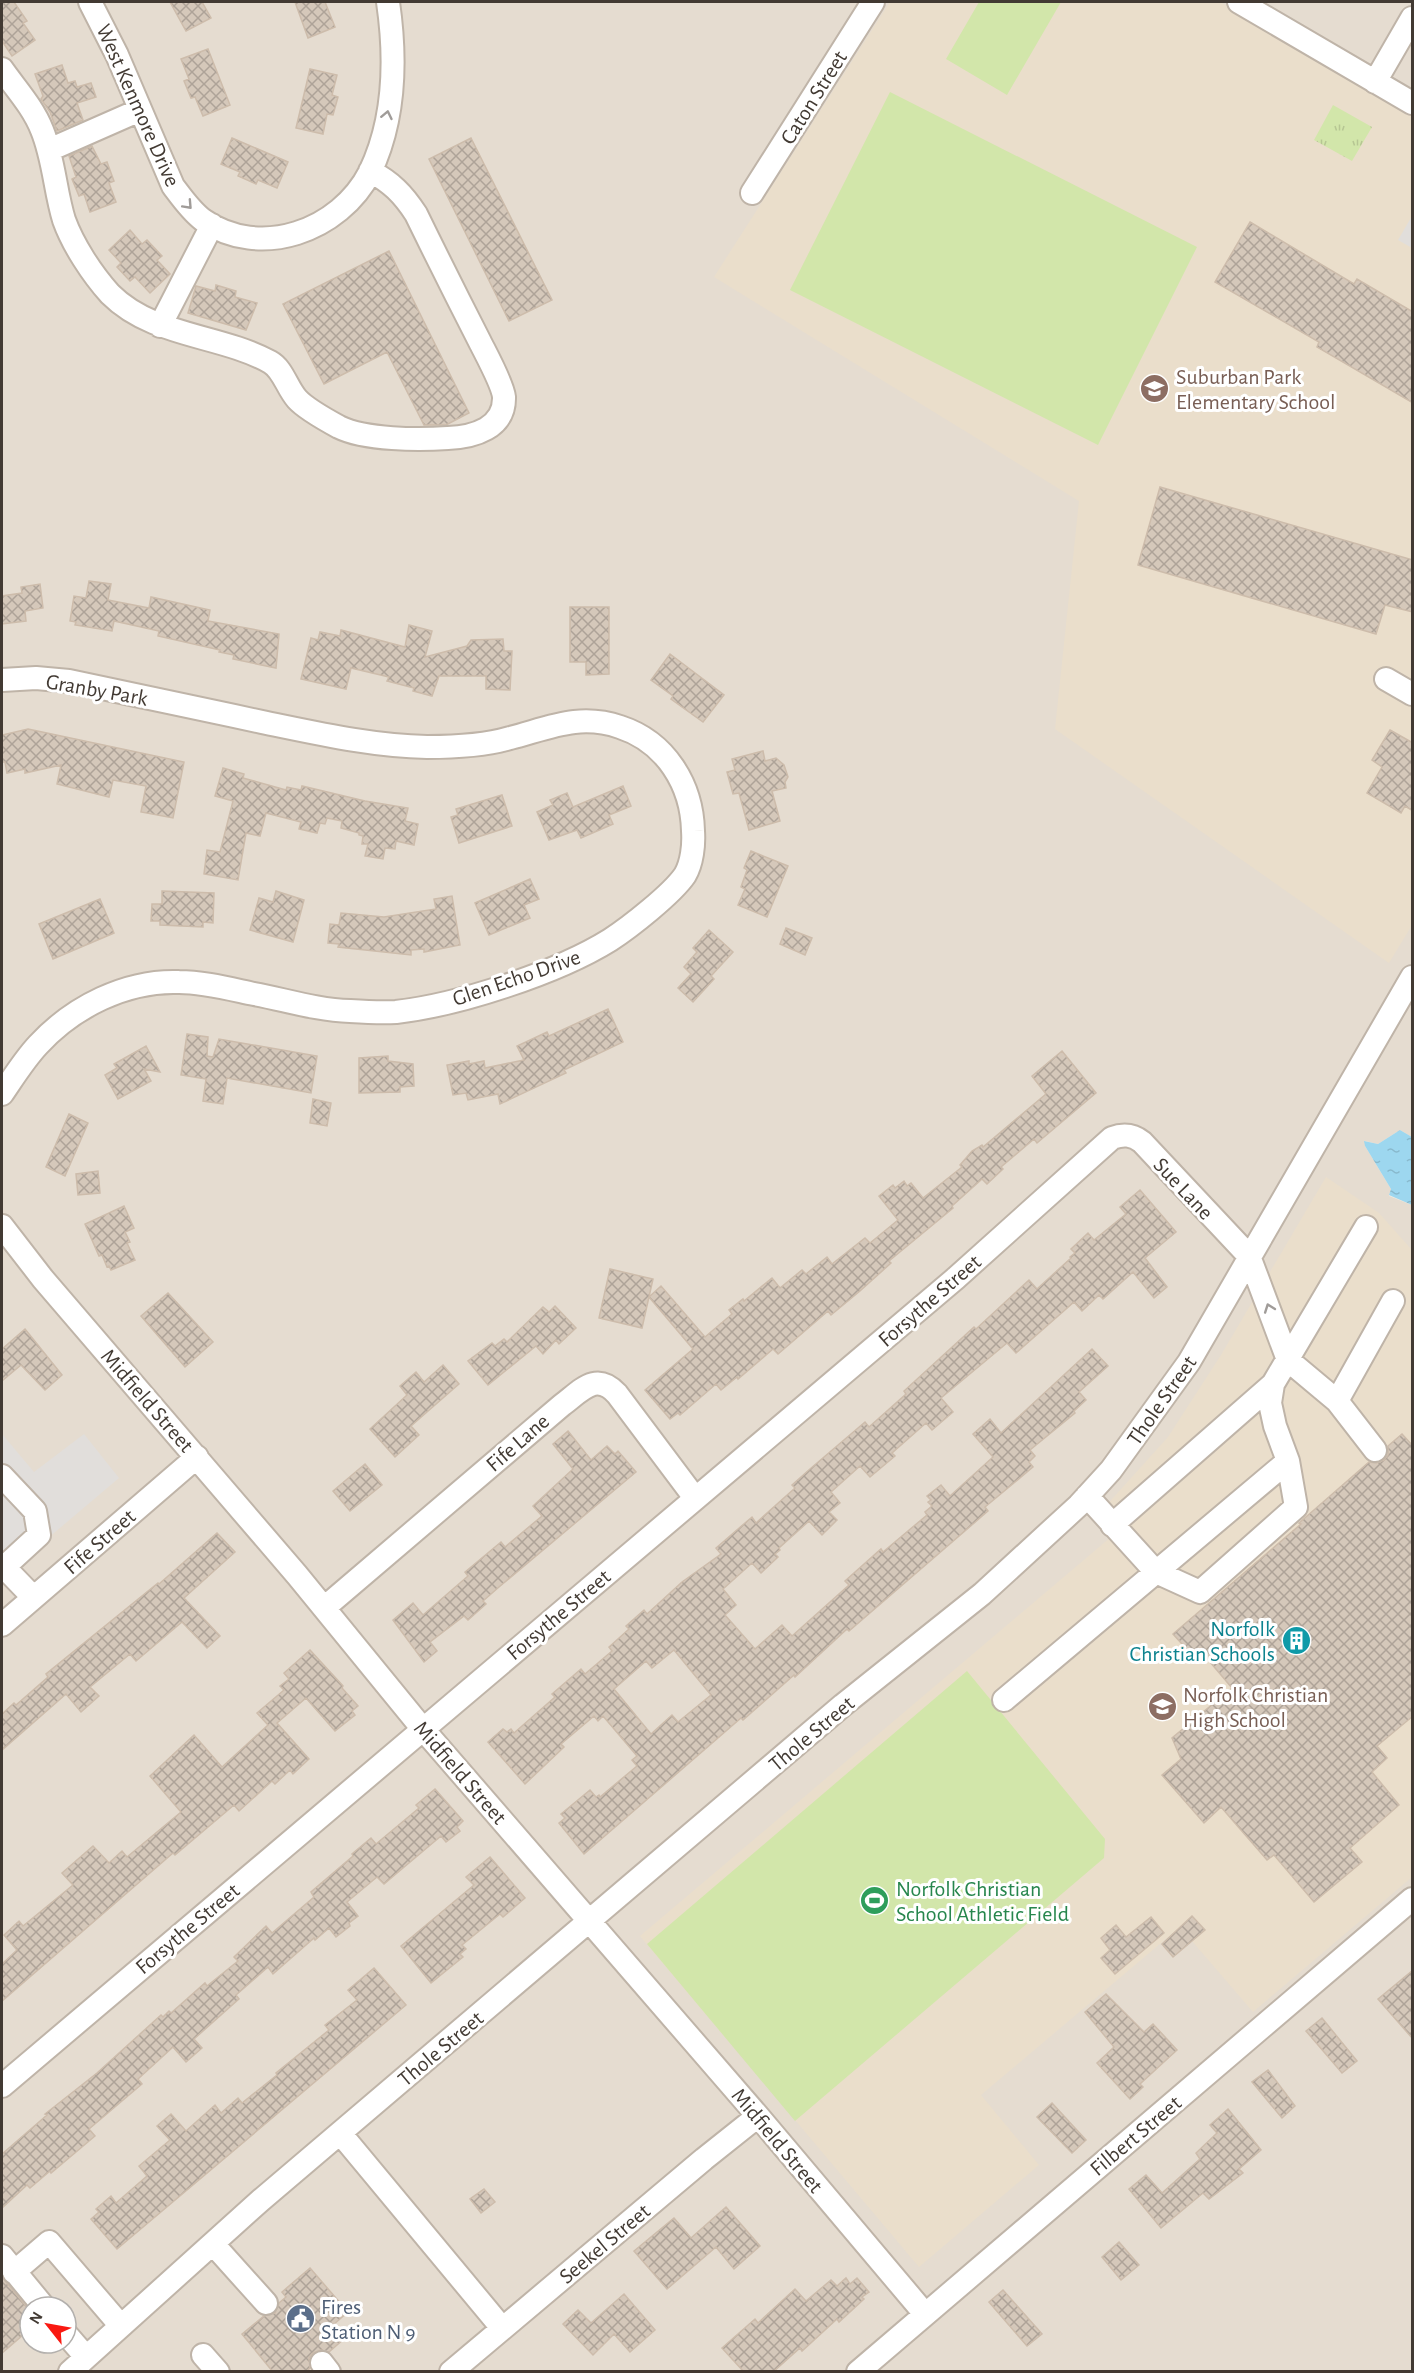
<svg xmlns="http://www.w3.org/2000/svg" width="1414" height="2373" font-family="'Alegreya Sans',sans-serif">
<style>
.residential{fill:#e5dcd0;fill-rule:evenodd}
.education{fill:#eadecb}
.grass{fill:url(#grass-tufts)}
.pitch{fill:#d2e6aa}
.parking{fill:#e1dedb}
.water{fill:url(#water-ripples)}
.building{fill:url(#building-cross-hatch);stroke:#cdbcab;stroke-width:1.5;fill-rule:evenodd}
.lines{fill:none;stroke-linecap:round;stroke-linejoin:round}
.minor-casing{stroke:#bfb4a8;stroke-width:26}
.minor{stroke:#fff;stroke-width:22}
.oneway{stroke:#a09c99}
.labels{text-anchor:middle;stroke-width:6;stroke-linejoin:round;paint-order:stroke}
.street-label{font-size:22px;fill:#423a33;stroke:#fff}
.education-label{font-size:22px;fill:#785e54;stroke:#fff;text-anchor:start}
.culture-label{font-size:22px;fill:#0d838f;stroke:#fff;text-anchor:end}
.leisure-label{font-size:22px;fill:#27864d;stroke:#fff;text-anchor:start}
.service-label{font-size:22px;fill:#4e5e75;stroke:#fff;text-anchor:start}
</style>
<defs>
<pattern id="grass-tufts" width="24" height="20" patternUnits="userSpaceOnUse" patternTransform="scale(1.5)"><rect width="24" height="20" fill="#d2e6aa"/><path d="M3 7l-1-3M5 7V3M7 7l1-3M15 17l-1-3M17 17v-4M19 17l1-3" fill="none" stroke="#b6c693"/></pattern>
<pattern id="water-ripples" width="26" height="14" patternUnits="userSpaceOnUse" patternTransform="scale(1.5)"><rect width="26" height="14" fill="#9dd7ef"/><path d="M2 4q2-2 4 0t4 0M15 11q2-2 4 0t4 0" fill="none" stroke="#88b9cd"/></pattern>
<pattern id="building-cross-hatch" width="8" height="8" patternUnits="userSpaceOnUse" patternTransform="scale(1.5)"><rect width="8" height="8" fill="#d5c8ba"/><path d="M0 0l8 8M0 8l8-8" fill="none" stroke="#aea398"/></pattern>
</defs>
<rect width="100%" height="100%" fill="#f1ebe2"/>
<path class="residential" d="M2 2H1412V1137L1400 1130 1378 1144 1365 1141V1146L1391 1189 1389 1196 1412 1205V2371L2 2372ZM30 2307H66V2343H30Z"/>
<path class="education" d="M890 2H1220L1412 113V925L1389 963 1055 729 1079 501 714 277Z
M1326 1177 1379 1213 1412 1250V1877L1253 2012 1180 1927 981 2095 1039 2165 919 2267 640 1936 1111 1537 1095 1518 1168 1437 1221 1355Z"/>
<path class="grass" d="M1333 105 1372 127 1352 161 1314 140Z"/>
<path class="pitch" d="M979 2H1061L1007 95 946 59Z
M890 92 1197 247 1098 445 790 290Z
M967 1671 1105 1839 1104 1858 795 2121 647 1944Z"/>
<path class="parking" d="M1412 216V248L1398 240Z
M2 1434 34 1472 84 1434 119 1478 2 1577Z"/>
<path class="water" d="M1400 1130 1412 1137V1205L1389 1195 1391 1189 1365 1146 1364 1141 1378 1144Z"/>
<path class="building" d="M2 2H14L27 21 23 23 35 40 12 56 2 41Z
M170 2H202L211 18 186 31Z
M295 2H325L335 27 308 38Z
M208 49 230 105 203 116 195 97 191 98 184 81 189 79 181 59Z
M62 65 68 83 75 81 77 87 91 83 96 97 77 103 83 120 57 131 50 112 41 99 43 96 35 74Z
M310 69 337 75 332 95 338 97 333 115 327 114 323 134 296 128Z
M232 138 288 162 277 188 258 180 256 184 238 176 240 172 221 164Z
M471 138 552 300 509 321 429 159Z
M92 146 101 164 107 162 114 181 109 183 116 202 90 212 84 194 79 196 72 179 76 177 69 156Z
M1250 222 1354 284 1357 279 1413 312V403L1317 347 1319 342 1215 282Z
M130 230 142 244 147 240 162 256 157 260 170 274 150 293 135 277 130 281 117 267 121 263 109 250Z
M389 251 469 413 446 425H424L387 352 324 384 283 304Z
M216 285 236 291 235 297 257 303 246 330 188 313 196 286 215 291Z
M1160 487 1413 560V612L1385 605 1376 634 1138 565Z
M89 581 111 584 108 600 149 608 151 597 210 610 208 621 279 634 276 668 233 659 234 655 219 652 220 650 158 636 159 631 114 621 112 631 75 625 76 622 70 621 74 596 86 598Z
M40 584 43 608 25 611 26 621 2 624V596L22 593 21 587Z
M570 607H609V674L586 675V662H570Z
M409 625 432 631 425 657 467 646 471 640 503 639 504 651H512L510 690 486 689V676H439L432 696 413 691 414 688 387 681 389 677 351 668 346 689 301 679 311 638 318 640 320 632 340 636 341 630 405 647Z
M670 654 724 695 703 722 671 699 673 696 651 680Z
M28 729 184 762 173 818 141 812 146 786 113 780 109 797 57 784 61 765 25 773V769L7 773 5 762H2V735Z
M1390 730 1413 743V811L1405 806 1401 813 1367 793 1382 767 1372 760Z
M763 751 765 761 776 758 784 765 788 777 785 782 786 788 772 791 780 821 749 830 739 793 733 794 727 772 735 770 732 759Z
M223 768 244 774 243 778 286 790 287 787 301 790 302 786 365 801 408 808 405 821 418 824 414 845 396 841 395 849 385 848 383 859 365 856 368 844H362L363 836 359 835V833L341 828 342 821 327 818 325 824 320 823 317 833 299 829 301 822 266 813 260 836 246 833 238 880 204 874 207 850 220 852 233 801 215 796Z
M623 786 631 806 609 815 613 824 581 838 577 830 549 840 537 812 553 805 550 800 567 793 573 807Z
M502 795 512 826 459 843 451 817 458 815 456 809Z
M751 851 788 866 767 917 738 905 745 889 741 887 747 870 744 868Z
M530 879 539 899 524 905 530 918 489 935 475 903Z
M162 891 214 893 213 923 203 922V927L160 925V921H151L152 904H162Z
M276 891 304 900 293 942 250 930 259 898 273 902Z
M452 896 460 945 424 952V949L411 950V955L338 947 339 944 328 943 330 924 339 925 341 913 384 917 436 909 434 899Z
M100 899 114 933 53 959 39 924Z
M786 928 812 938 805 955 780 944Z
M709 930 733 952 711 976 714 979 693 1002 678 988 691 974 684 967 697 952 693 948Z
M608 1009 623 1042 564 1070 566 1073 500 1104 498 1094 468 1100 466 1093 453 1095 447 1065 469 1061V1064L484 1061 485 1068 524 1060 517 1046 547 1032 549 1036Z
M187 1034 208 1037 207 1056 213 1057 219 1039 317 1056 311 1093 227 1078 223 1104 203 1101 206 1079 181 1075Z
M146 1046 160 1072 144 1069 151 1081 118 1099 105 1075 117 1068 114 1064Z
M1062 1051 1096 1093 1037 1143 1034 1139 1001 1167 1003 1169 987 1184 982 1179 952 1206 953 1208 889 1261 891 1263 860 1291 831 1315 828 1311 778 1354 773 1349 738 1379 737 1377 721 1390 716 1384 680 1415 678 1413 670 1419 645 1390 693 1349 649 1297 661 1286 705 1337 732 1314 729 1310 743 1299 744 1301 772 1278 780 1288 802 1270 806 1274 827 1257 832 1264 865 1238 870 1243 898 1220 879 1196 893 1185 895 1188 904 1181 907 1186 911 1183 923 1198 962 1167 960 1165 972 1151 982 1145 983 1147 1046 1094 1032 1076Z
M388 1056V1061L413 1064 414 1086 400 1087V1092L359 1093V1058Z
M313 1099 331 1103 327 1126 310 1123Z
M69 1114 88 1123 65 1176 46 1167Z
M98 1171 100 1193 78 1195 76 1174Z
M1140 1190 1176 1232 1145 1258 1167 1287 1154 1298 1133 1272 1103 1299 1099 1295 1082 1311 1074 1302 1016 1353 1007 1343 941 1398 953 1412 932 1430 926 1423 892 1453 895 1456 870 1477 860 1466 831 1492 840 1503 829 1512 837 1520 822 1535 809 1521 779 1548 780 1550 775 1554 778 1557 761 1573 752 1563 723 1589 736 1605 725 1615 755 1649 782 1625 792 1636 849 1585 845 1581 881 1549 883 1552 927 1515 925 1512 932 1506 928 1502 931 1500 927 1496 941 1485 950 1496 993 1457 973 1434 990 1419 1001 1433 1092 1349 1108 1366 1079 1392 1086 1400 1074 1411 1075 1413 1030 1450 1035 1456 1029 1462 1033 1467 985 1507 988 1511 849 1631 847 1629 795 1677 794 1675 743 1720 741 1718 584 1854 559 1823 565 1818 561 1814 590 1790 596 1797 599 1795 600 1797 637 1766 632 1760 637 1756 603 1716 598 1721 594 1716 561 1744 564 1747 525 1784 488 1742 503 1729 507 1732 511 1729 514 1733 555 1697 552 1694 581 1669 585 1674 612 1651 609 1647 629 1629 626 1626 644 1610 647 1614 682 1582 721 1554 716 1548 752 1517 756 1523 795 1488 792 1485 810 1469 865 1422 869 1427 906 1394 904 1391 974 1327 976 1329 1029 1280 1037 1289 1071 1258 1070 1257 1075 1253 1071 1249 1088 1233 1094 1240 1126 1214 1120 1207ZM674 1650 711 1695 678 1722 672 1715 651 1734 614 1689 646 1661 652 1668Z
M124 1206 134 1228 125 1232 130 1242 127 1243 135 1260 111 1270 109 1266 107 1267 102 1255 99 1256 85 1224Z
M610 1269 653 1279 642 1328 599 1318Z
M168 1293 213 1342 185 1367 141 1316Z
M555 1306 576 1328 559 1344 556 1340 543 1354 536 1346 488 1385 468 1361 492 1343 495 1346 504 1339 507 1342 543 1307 549 1312Z
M25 1329 62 1375 45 1390 21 1365 2 1381V1349Z
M443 1365 459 1384 411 1426 419 1435 395 1457 370 1429 407 1395 400 1386 416 1372 424 1382Z
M568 1431 591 1460 607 1446 615 1454 618 1451 636 1472 499 1587 483 1601 486 1604 468 1620 464 1616 430 1642 437 1651 424 1662 393 1620 413 1603 423 1615 468 1576 465 1572 501 1542 505 1547 542 1516 533 1506 573 1469 553 1444Z
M1402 1434 1413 1446V1716L1377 1746 1387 1758 1372 1772 1399 1805 1350 1848 1362 1862 1314 1902 1274 1855 1267 1860 1221 1807 1204 1823 1162 1775 1181 1759 1172 1738 1232 1688 1199 1649 1191 1654 1173 1634 1301 1524 1299 1523 1369 1462 1376 1463 1384 1460 1388 1455V1446Z
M365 1464 382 1485 350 1511 333 1491Z
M217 1533 235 1552 184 1598 220 1636 207 1648 182 1622 136 1661 130 1654 90 1687 99 1696 81 1712 66 1694 2 1750V1714L14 1703 16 1705 48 1677 46 1674 158 1583 159 1584Z
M310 1650 343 1686 342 1688 358 1706 352 1711 355 1715 335 1731 306 1698 277 1723 309 1759 293 1774 290 1770 275 1784 272 1781 239 1811 234 1805 175 1855 173 1853 2 2001V1964L17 1950 4 1935 19 1921 23 1926 73 1885 62 1873 93 1846 109 1863 122 1851 127 1857 181 1812 150 1776 194 1735 222 1767 268 1725 257 1713 284 1690 280 1686 289 1679 284 1673Z
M435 1789 463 1821 457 1827 460 1831 446 1842 441 1836 384 1884 377 1877 347 1902 358 1916 349 1923 350 1926 336 1937 329 1928 315 1940 314 1938 273 1974 268 1967 236 1995 239 1999 194 2039 202 2048 186 2062 173 2047 138 2079 142 2084 89 2129 95 2136 51 2173 50 2171 30 2188 27 2185 2 2208V2154L47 2115 45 2114 97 2073 161 2015 163 2017 169 2011 171 2013 205 1983 207 1986 238 1961 234 1957 266 1926 272 1933 314 1897 311 1892 353 1856 352 1854 371 1838 376 1844 419 1808 416 1805Z
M490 1857 525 1898 503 1917 500 1914 462 1945 466 1949 460 1954 463 1957 431 1983 401 1946 474 1885 466 1877Z
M1192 1916 1205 1930 1173 1957 1162 1944Z
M1151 1917 1164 1933 1115 1974 1101 1958 1110 1950 1101 1938 1116 1925 1126 1937Z
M374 1968 406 2005 117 2249 91 2219 99 2212 96 2209 111 2196 116 2203 147 2176 139 2166 170 2140 157 2126 171 2114 186 2131 215 2105 221 2113 238 2098 242 2103 277 2075 276 2073 329 2030 325 2025 357 2000 348 1990Z
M1413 1970V2039L1378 1999Z
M1106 1994 1144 2032 1153 2024 1177 2050 1140 2084 1143 2087 1130 2099 1097 2063 1114 2047 1085 2012Z
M1322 2018 1357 2061 1342 2073 1306 2031Z
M1268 2070 1295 2106 1282 2118 1252 2082Z
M1052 2103 1086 2140 1072 2153 1037 2117Z
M1228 2109 1261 2150 1239 2169 1243 2173 1209 2199 1203 2193 1161 2228 1129 2189 1146 2175 1162 2193 1200 2159 1196 2153 1217 2133 1210 2125Z
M484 2189 495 2202 481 2213 470 2199Z
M726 2207 760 2246 734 2269 716 2247 667 2289 634 2251 674 2218 691 2238Z
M1119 2242 1139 2265 1121 2280 1102 2257Z
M310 2268 348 2312 333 2325 344 2339 329 2352 321 2350 313 2353 309 2358 310 2368 306 2372H273L242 2334 264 2316 275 2313 279 2303 286 2297 282 2292Z
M2 2277 30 2311V2329L2 2353Z
M846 2278 850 2284 857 2278 869 2292 862 2297 864 2299 839 2322 837 2319 802 2351 800 2348 773 2372H744L722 2348 755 2319 758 2323 795 2289 806 2301 831 2280 837 2286Z
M1003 2290 1042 2334 1027 2346 989 2302Z
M624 2294 655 2330 630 2352 614 2334 593 2355 563 2324 578 2310 591 2323Z"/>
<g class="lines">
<defs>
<path id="minor" d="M90 2 117 55 173 186C182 198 191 211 203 220 260 260 340 231 370 172 395 120 396 57 388 2
M1239 2 1412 103
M2 69C16 89 33 107 42 130 54 159 55 191 64 220 73 245 92 274 110 294 153 337 219 334 270 362 283 369 287 388 297 399 305 408 328 421 339 427 365 440 419 440 448 438 474 437 505 428 504 397 503 385 486 354 480 342 458 299 437 257 416 214 403 194 391 182 370 171
M1375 82 1412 18
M49 150 140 110
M752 193 873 2
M160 326 212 225
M1386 679 1412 694
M2 680 36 678 69 681C134 695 198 708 262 722 316 733 372 746 427 747 454 747 483 746 510 738 549 728 579 713 620 727 666 742 692 785 693 831 694 845 692 863 685 875 672 894 630 927 610 940 557 973 458 1005 396 1012 381 1013 365 1012 350 1011 317 1010 286 1000 254 994 230 989 203 982 179 982 126 980 73 1007 38 1045 24 1060 13 1078 2 1094
M2 1226 43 1279 297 1575 422 1728 758 2116 925 2314
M1337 1401 1393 1301
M2 1476 35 1511 39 1535 2 1569
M1087 1496 1156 1572 1200 1592 1296 1507 1288 1461
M1112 1525 1273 1384
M4 1567 33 1597
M324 1608 562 1405C581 1391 596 1371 617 1394L695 1498
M2 1625 197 1457
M1004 1700 1288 1461 1275 1426 1270 1403 1273 1384 1366 1227
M2 2086 956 1278 1112 1138C1123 1134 1132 1134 1142 1142L1249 1256 1288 1360 1337 1401 1375 1450
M340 2133 502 2328
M213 2244 266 2303
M2 2256 44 2307
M14 2272 49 2242 121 2326
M66 2334 86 2357
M203 2355 218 2372
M322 2363 329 2372
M70 2372 261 2200 843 1705 982 1594 1079 1505 1111 1470 1189 1362 1412 977
M451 2372 704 2159 758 2116
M858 2372 1412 1899"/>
</defs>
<use href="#minor" class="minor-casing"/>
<use href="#minor" class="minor"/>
</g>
<defs><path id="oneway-chevron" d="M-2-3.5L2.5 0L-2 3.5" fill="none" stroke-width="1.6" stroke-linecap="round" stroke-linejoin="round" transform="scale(1.5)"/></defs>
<g class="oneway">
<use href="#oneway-chevron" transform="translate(387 115) rotate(-78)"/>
<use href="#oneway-chevron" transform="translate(188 205) rotate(47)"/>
<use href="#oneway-chevron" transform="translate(1269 1308) rotate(-110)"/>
</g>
<defs>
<symbol id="school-disc" viewBox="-11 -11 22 22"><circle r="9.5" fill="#8d6e63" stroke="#fff"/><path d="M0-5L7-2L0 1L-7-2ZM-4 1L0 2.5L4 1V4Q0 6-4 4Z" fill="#fff"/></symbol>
<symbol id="building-disc" viewBox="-11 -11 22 22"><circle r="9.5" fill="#0f9aa8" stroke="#fff"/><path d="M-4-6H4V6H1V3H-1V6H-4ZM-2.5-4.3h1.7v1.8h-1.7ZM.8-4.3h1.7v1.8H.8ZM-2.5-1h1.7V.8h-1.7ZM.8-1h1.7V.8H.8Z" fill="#fff"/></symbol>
<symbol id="stadium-disc" viewBox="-11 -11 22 22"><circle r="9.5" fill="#2e9e5b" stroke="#fff"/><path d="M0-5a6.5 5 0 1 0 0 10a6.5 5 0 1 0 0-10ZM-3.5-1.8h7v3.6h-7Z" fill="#fff"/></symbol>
<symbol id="civic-disc" viewBox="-11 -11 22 22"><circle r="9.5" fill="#5c6f8a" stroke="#fff"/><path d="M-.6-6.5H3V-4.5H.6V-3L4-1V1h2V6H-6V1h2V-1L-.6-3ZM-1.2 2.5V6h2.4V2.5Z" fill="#fff"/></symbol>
</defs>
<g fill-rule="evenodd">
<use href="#school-disc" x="1138" y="372" width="33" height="33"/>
<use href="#building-disc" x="1280" y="1624" width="33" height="33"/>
<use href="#school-disc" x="1146" y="1690" width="33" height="33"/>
<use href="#stadium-disc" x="858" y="1884" width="33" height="33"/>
<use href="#civic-disc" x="284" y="2302" width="33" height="33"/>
</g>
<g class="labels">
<g class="street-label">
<text transform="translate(813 97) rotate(-58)" y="8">Caton Street</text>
<text transform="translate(139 105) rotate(66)" y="8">West Kenmore Drive</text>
<text transform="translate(97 689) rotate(10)" y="8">Granby Park</text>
<text transform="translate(516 977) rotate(-19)" y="8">Glen Echo Drive</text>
<text transform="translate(1184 1188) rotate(47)" y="8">Sue Lane</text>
<text transform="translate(929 1300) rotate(-41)" y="8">Forsythe Street</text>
<text transform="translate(148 1400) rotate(49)" y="8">Midfield Street</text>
<text transform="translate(1161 1400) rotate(-55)" y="8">Thole Street</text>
<text transform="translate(517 1442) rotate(-41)" y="8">Fife Lane</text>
<text transform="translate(99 1541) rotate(-41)" y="8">Fife Street</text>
<text transform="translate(558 1614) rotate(-40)" y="8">Forsythe Street</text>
<text transform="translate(811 1733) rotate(-40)" y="8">Thole Street</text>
<text transform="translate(461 1772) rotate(49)" y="8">Midfield Street</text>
<text transform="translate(187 1928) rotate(-40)" y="8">Forsythe Street</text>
<text transform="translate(440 2048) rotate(-40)" y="8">Thole Street</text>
<text transform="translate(1135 2135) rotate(-40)" y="8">Filbert Street</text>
<text transform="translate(778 2140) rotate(50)" y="8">Midfield Street</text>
<text transform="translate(604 2243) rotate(-40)" y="8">Seekel Street</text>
</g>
<g class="education-label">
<text x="1176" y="384">Suburban Park<tspan x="1176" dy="25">Elementary School</tspan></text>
<text x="1183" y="1702">Norfolk Christian<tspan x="1183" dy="25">High School</tspan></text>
</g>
<g class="culture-label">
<text x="1275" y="1636">Norfolk<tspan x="1275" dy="25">Christian Schools</tspan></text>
</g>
<g class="leisure-label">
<text x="896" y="1896">Norfolk Christian<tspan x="896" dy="25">School Athletic Field</tspan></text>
</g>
<g class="service-label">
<text x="321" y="2314">Fires<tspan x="321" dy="25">Station N 9</tspan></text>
</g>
</g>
<rect width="1414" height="2373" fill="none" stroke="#423a33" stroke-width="6"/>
<g transform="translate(48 2325) rotate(301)"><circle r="28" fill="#ffffff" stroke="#b3b0ad" stroke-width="1.5"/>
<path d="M0-4.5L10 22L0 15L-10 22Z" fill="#f91911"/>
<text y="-9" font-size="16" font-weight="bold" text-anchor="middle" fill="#423a33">N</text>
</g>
</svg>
